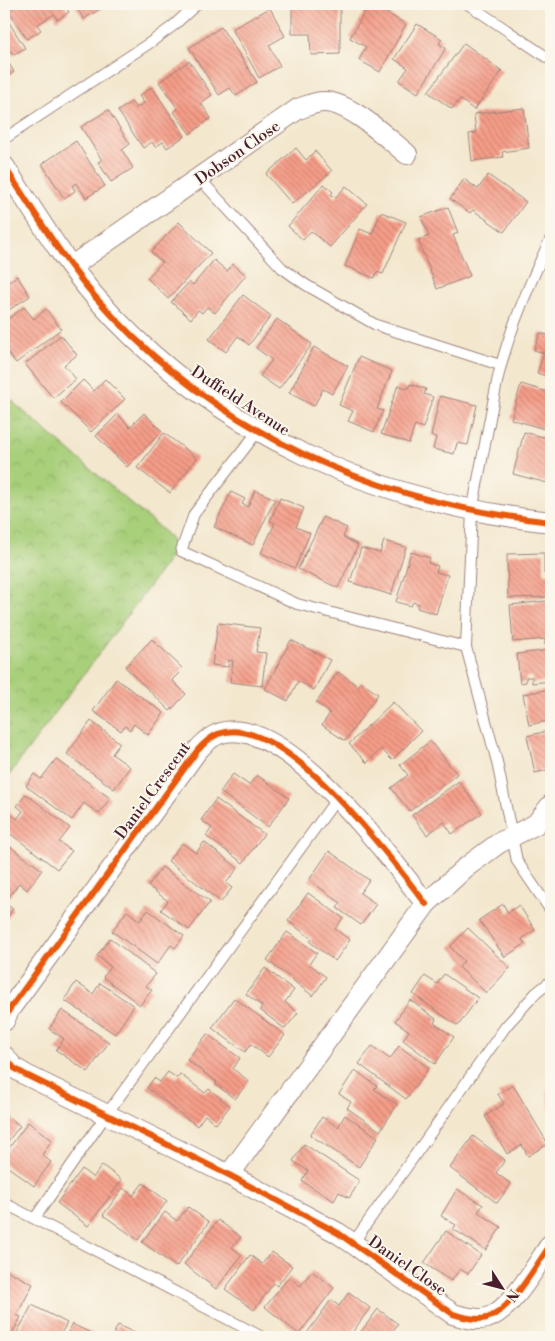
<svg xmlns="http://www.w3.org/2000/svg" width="555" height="1341" font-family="'Libre Bodoni',serif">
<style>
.park{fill:url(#park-crowns);stroke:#797752}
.building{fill:url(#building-back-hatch)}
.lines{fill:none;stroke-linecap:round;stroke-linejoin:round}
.lane-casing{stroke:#9e837c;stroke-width:12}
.street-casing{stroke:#9e837c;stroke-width:22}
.lane{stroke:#fff;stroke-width:10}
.street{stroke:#fff;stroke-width:20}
.cycleway-casing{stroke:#fbf7ec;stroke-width:9}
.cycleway{stroke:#e8590c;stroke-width:6}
.labels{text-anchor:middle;stroke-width:4;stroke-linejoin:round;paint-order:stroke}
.street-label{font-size:16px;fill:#4a1f2b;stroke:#fbf7ec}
</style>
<defs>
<pattern id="park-crowns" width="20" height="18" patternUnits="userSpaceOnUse" patternTransform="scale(1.25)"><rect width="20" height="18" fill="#a8cf7a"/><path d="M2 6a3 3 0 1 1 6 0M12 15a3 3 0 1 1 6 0" fill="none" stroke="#92b16a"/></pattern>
<pattern id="building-back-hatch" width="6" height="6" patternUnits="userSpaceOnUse" patternTransform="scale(1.25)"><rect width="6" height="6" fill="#f69e89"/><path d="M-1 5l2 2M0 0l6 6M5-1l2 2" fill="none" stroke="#c98070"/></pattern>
</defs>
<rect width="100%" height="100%" fill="#fbf7ec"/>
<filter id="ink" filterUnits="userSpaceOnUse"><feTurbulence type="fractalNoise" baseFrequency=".02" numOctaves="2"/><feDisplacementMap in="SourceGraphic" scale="10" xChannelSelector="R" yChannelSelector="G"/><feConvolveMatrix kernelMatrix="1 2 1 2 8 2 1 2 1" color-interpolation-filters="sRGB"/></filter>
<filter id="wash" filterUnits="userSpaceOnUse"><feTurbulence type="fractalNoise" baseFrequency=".0096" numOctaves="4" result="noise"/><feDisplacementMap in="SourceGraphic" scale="20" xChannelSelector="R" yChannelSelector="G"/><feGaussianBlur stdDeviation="1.12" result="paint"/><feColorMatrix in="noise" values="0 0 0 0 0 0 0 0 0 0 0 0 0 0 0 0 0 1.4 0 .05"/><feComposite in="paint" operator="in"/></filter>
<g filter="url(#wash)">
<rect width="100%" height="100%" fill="#f3e7cd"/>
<path class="park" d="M4 391 16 405 169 536 176 550 4 782Z"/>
<g id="blocks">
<path class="building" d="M20 4H64L69 12 57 20 54 14 37 25 41 30 27 39 9 11Z
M74 4H108L84 19Z
M292 4H340V54L311 55 310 34H292Z
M369 4 387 5 384 12 406 24 380 72 359 60 366 47 350 38Z
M270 8 285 36 269 45 280 66 259 78 232 29Z
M7 19 25 48 13 55 11 51 4 55 14 72 4 79V21Z
M417 24 442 39 439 44 446 48 418 93 399 81 408 68 394 59Z
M221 27 257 82 236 96 230 88 219 95 189 48Z
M464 43 502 71 474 110 460 99 452 109 428 92Z
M189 61 212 95 201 103 211 118 190 134 174 112 178 109 159 82Z
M152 87 185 136 167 148 163 142 155 147 152 142 143 148 118 111 131 102 136 108 144 103 139 96Z
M524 108 529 148 502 152 503 157 472 161 469 134 476 133 474 114Z
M108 110 130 144 122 150 133 168 111 182 98 162 102 160 81 127Z
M76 141 105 186 86 198 76 183 72 186 75 191 64 198 42 164Z
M296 148 306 160 315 151 332 171 292 204 266 174Z
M488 175 526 202 504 232 473 210 470 213 450 199 464 179 478 189Z
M324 184 333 192 331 194 335 198 346 186 367 204 330 247 311 231 303 240 288 226Z
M448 207 458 233 453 235 470 276 437 289 418 240 429 236 421 217Z
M381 212 406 222 383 274 377 272 374 278 345 266 360 229 372 234Z
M179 222 211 253 168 299 147 278 162 262 151 252Z
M214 260 227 271 233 264 246 275 215 313 207 307 202 313 198 310 191 319 171 302 189 282 193 285Z
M17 276 30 296 9 310 7 307 4 309V285Z
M243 295 271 316 249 345 238 336 226 352 209 339Z
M24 307 34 319 46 309 61 329 16 363 4 348V322Z
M277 319 312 344 279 389 260 376 272 360 256 348Z
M540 333 551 336V378L537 373 544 353 534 350Z
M61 335 77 355 64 365 76 379 53 398 25 364Z
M314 347 348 366 332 394 323 389 314 406 289 393Z
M359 357 392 371 377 409 383 411 374 432 348 421 353 411 339 405Z
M105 379 125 399 91 432 61 402 83 380 94 391Z
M410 384 426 389 424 394 433 397 423 428 415 425 409 443 381 434 398 385 408 389Z
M521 384 551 393V431L511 419Z
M440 396 477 405 468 445 457 443 454 454 433 449 436 437 431 436Z
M144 413 162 431 127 467 96 436 118 414 130 427Z
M524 432 551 439V484L513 474Z
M164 433 197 458 170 493 137 468Z
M255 490 275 499 253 545 214 527 231 492 245 499 242 504 248 507Z
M280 498 304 508 296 527 310 533 295 568 261 553 275 523 270 521Z
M323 517 347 528 343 537 358 545 338 588 298 569Z
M384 541 406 547 391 595 350 582 361 548 380 553Z
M411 552 430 558 428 563 438 566 436 572 448 575 436 614 417 608 419 604 413 602 411 606 396 602Z
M544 553V574H551V597L508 598 507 554Z
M547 601 549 619 551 618V644L545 645V639L513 642 510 605Z
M218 623 260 628 256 652 266 653 262 686 230 682 233 661 229 660 228 667 212 665Z
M152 639 183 669 172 680 186 694 170 711 125 667Z
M291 640 330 660 314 690 298 681 288 701 265 689Z
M551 650V681L532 683V677H526V682L520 683 517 654Z
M338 672 358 686 361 682 378 694 345 741 322 725 330 713 316 703Z
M116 679 164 713 148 735 134 724 130 730 125 726 121 731 93 711Z
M551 689V720L529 725 523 694Z
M393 702 421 731 392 760 381 749 367 763 349 744Z
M91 721 120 743 112 754 130 767 114 789 67 754Z
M551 730V769L535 773 527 736Z
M430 741 457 774 410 811 391 788 408 775 400 765Z
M56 759 110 798 99 814 84 803 72 820 26 786 34 774 41 779Z
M233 774 249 785 257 775 289 798 268 827 220 792Z
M459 781 482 813 452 834 444 822 427 835 412 815Z
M26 794 70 828 59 842 72 851 57 869 4 829V817L8 812 17 819 23 811 17 806Z
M216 799 264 834 243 863 206 836 212 828 201 820Z
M204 842 238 868 226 883 232 888 221 902 168 861 182 843 196 853Z
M8 845 42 870 27 890 19 883 9 897 4 894V851Z
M329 851 369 880 360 893 376 904 361 925 337 908 341 903 309 880Z
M162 867 210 902 189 930 161 910 168 901 148 886Z
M308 893 343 918 335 929 350 940 335 961 310 942 312 939 288 921Z
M4 903 13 909 4 923Z
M503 904 508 913 519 905 535 930 522 939 525 944 505 957 479 920Z
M148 910 184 936 175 948 171 945 157 964 112 931 127 911 140 921Z
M468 928 510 968 486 993 459 967 464 961 450 947Z
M287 932 317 953 309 964 326 977 313 996 267 960Z
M110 938 156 974 146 986 152 990 140 1005 103 977 111 967 97 956Z
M265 968 294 990 285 1002 298 1013 285 1029 260 1010 262 1006 246 994Z
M444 974 478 998 458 1026 413 994 425 976 437 984Z
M76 982 93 994 100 983 134 1006 115 1034 64 1000Z
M234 998 285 1035 268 1057 251 1044 245 1052 212 1028Z
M410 1000 436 1019 434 1023 454 1037 435 1064 403 1040 409 1031 395 1021Z
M62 1010 109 1042 88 1072 56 1050 64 1039 49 1029Z
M207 1034 240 1058 233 1069 249 1081 235 1099 215 1084 217 1082 187 1060Z
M372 1046 390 1059 399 1046 429 1068 406 1099 359 1064Z
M355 1070 377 1086 374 1089 397 1105 380 1131 347 1108 351 1102 339 1094Z
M168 1072 177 1078 180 1074 205 1093 209 1089 230 1106 216 1124 205 1115 197 1126 147 1088 154 1078 160 1082Z
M513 1085 548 1144 528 1156 522 1145 507 1154 485 1116 504 1104 498 1094Z
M547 1089H551V1112H550Z
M4 1113 20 1126 4 1146Z
M345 1115 378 1137 359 1167 310 1135 322 1117 338 1127Z
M28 1122 52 1140 42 1155 51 1162 34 1186 4 1164V1155Z
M473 1136 505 1160 496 1173 511 1184 497 1203 450 1168Z
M304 1144 360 1181 349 1198 339 1192 334 1201 302 1181 308 1171 293 1161Z
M102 1165 122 1180 88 1226 57 1203 82 1169 93 1178Z
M143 1183 167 1201 138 1240 103 1215 123 1188 133 1196Z
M457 1189 483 1205 478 1212 501 1227 486 1250 453 1229 456 1225 441 1216Z
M188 1207 209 1222 176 1267 142 1242 165 1212 177 1221Z
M218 1220 241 1237 232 1247 242 1255 216 1289 184 1264Z
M446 1231 481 1255 468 1274 460 1269 451 1281 424 1263Z
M272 1252 292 1266 277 1286 274 1283 254 1310 225 1289 250 1255 262 1264Z
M4 1269 33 1284 17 1315 21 1317 10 1337 4 1333Z
M312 1271 334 1288 299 1334 265 1307 289 1277 300 1286Z
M349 1292 370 1308 349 1337H304L331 1300 339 1306Z
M32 1305 67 1323 59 1337H25L17 1333Z
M378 1309 398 1324 388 1337H357Z
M72 1324 99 1337H66Z
M118 1325 143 1337H112Z"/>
</g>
</g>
<g filter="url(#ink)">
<use href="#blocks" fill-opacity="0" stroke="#9e837c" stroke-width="1"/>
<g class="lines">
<defs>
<path id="lane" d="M468 4 551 60
M4 139 151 42 173 26 197 4
M199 178 282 268 306 285 376 325 500 365
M551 238C530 282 507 334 497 382L472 511 466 647 497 762 517 861 551 911
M258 431 194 514 181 551 297 604 466 647
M4 1203 262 1337
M35 1218 106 1115 338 797
M353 1243 506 1026 535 994 551 981"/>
<path id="street" d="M4 166C34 211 62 259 97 299 215 433 376 503 551 522
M72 266 298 109C307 106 315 102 324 102 350 102 387 138 407 154
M4 1021 9 1010 197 751C203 744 209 738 218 734 282 709 392 860 426 904
M4 1056 14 1068 26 1075 229 1175 338 1233 453 1314C463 1317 476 1321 487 1318 512 1310 536 1265 551 1244
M229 1175 426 904 465 868 499 843 536 824 551 805"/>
</defs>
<use href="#lane" class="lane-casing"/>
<use href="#street" class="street-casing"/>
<use href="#lane" class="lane"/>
<use href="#street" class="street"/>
<defs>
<path id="cycleway" d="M4 166C34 211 62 259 97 299 215 433 376 503 551 522
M4 1021 9 1010 197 751C203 744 209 738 218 734 282 709 392 860 426 904
M4 1056 14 1068 26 1075 229 1175 338 1233 453 1314C463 1317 476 1321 487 1318 512 1310 536 1265 551 1244"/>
</defs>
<use href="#cycleway" class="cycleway-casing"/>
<use href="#cycleway" class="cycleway"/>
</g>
</g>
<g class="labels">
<g class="street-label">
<text transform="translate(237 152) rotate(-35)" y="6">Dobson Close</text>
<text transform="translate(241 400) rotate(33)" y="6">Duffield Avenue</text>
<text transform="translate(152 790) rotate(-54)" y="6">Daniel Crescent</text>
<text transform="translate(408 1265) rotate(35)" y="6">Daniel Close</text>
</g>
</g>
<rect width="555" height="1341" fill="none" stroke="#fbf7ec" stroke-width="20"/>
<g transform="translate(502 1288) rotate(126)" stroke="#fbf7ec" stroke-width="4" paint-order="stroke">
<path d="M0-4L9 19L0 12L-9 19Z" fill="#4a1f2b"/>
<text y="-8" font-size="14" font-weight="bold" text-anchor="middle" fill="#4a1f2b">N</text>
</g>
</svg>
